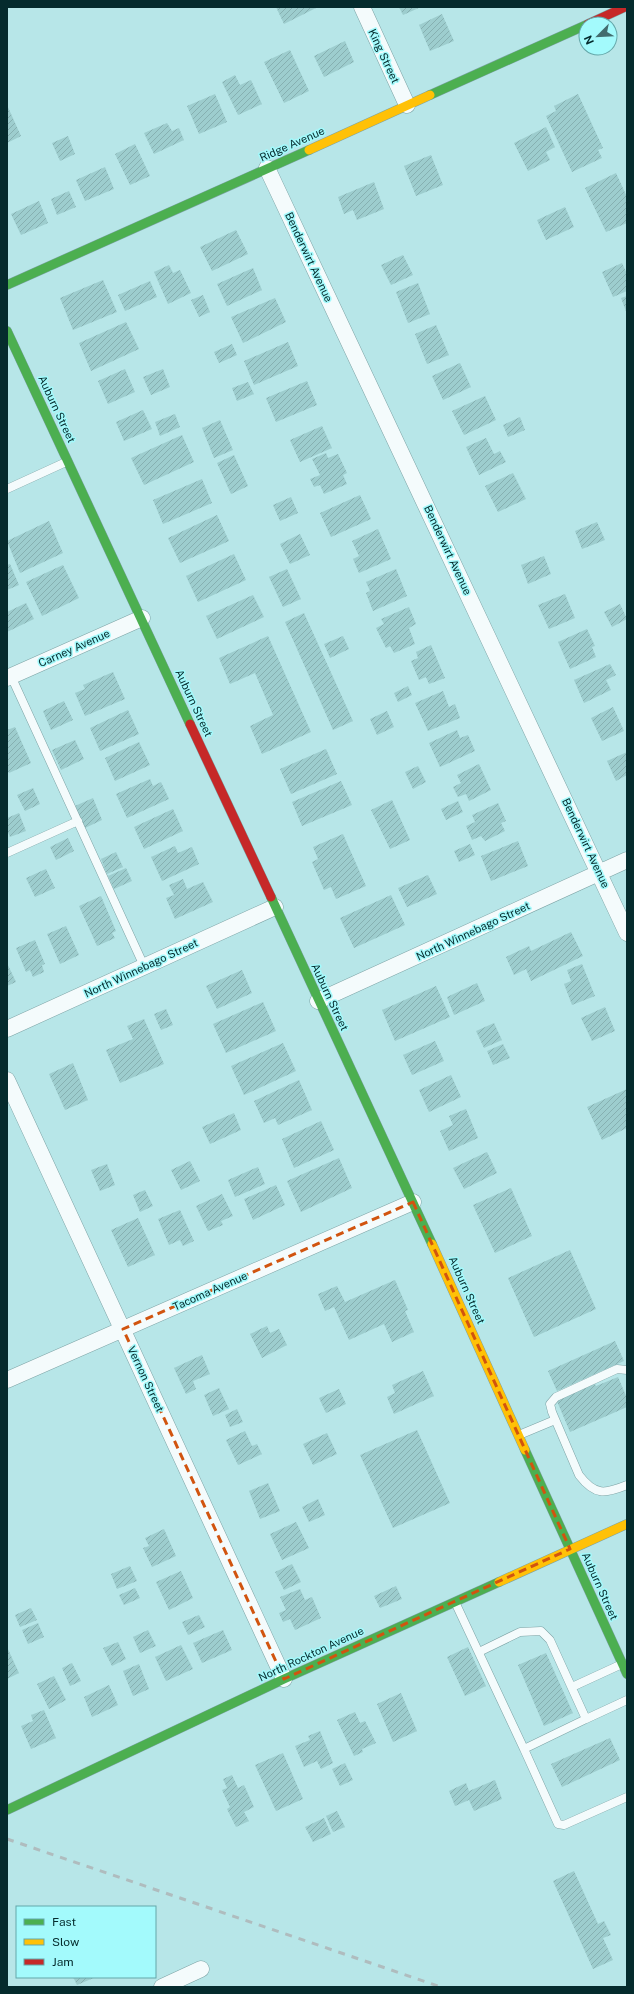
<svg xmlns="http://www.w3.org/2000/svg" width="634" height="1994" font-family="'Public Sans',sans-serif">
<style>
.building{fill:url(#building-hatch)}
.lines{fill:none;stroke-linecap:round;stroke-linejoin:round}
.lane-casing{stroke:#7da3a5;stroke-width:9}
.street-casing{stroke:#7da3a5;stroke-width:17}
.fast-casing{stroke:#7da3a5;stroke-width:10}
.slow-casing{stroke:#7da3a5;stroke-width:10}
.jam-casing{stroke:#7da3a5;stroke-width:10}
.lane{stroke:#f4fbfc;stroke-width:8}
.street{stroke:#f4fbfc;stroke-width:16}
.fast{stroke:#4caf50;stroke-width:9}
.slow{stroke:#ffc107;stroke-width:9}
.jam{stroke:#c62828;stroke-width:9}
.rail{stroke:#afbcbe;stroke-width:3;stroke-dasharray:7 7;stroke-linecap:butt}
.marked{fill:none;stroke:#d1540f;stroke-width:3;stroke-dasharray:8 5;stroke-linejoin:round}
.labels{text-anchor:middle;stroke-width:3;stroke-linejoin:round;paint-order:stroke}
.street-label{font-size:11px;fill:#052b2d;stroke:#a3fafc}
</style>
<defs>
<pattern id="building-hatch" width="6" height="6" patternUnits="userSpaceOnUse"><rect width="6" height="6" fill="#9dcdce"/><path d="M-1 1l2-2M0 6l6-6M5 7l2-2" fill="none" stroke="#86b0b1"/></pattern>
</defs>
<rect width="100%" height="100%" fill="#b7e6e8"/>
<path class="building" d="M276 7H318L284 24Z
M399 7H421L403 15Z
M442 14 454 41 430 51 419 25Z
M345 41 354 62 324 77 314 56Z
M290 50 309 91 284 103 264 62Z
M235 75 240 85 251 80 262 104 238 115 222 82Z
M215 94 227 122 199 134 187 106Z
M578 94 603 148 598 150 602 158 572 172 546 116 556 111 554 106Z
M7 105 21 136 7 143Z
M167 123 172 131 179 128 184 140 154 154 144 133Z
M546 127 555 147 546 152 550 160 528 171 514 143Z
M68 136 75 154 60 161 52 143Z
M135 144 150 176 130 185 115 154Z
M431 155 443 185 416 196 404 166Z
M105 167 114 189 85 201 76 180Z
M616 173 627 197V223L606 232 585 188Z
M374 182 384 209 357 220 353 210 344 214 338 197Z
M69 191 76 207 57 215 51 199Z
M39 201 48 223 21 235 11 214Z
M565 207 574 227 546 240 537 220Z
M236 230 248 254 212 271 200 247Z
M403 255 413 275 391 285 381 265Z
M622 263 627 274V291L613 297 602 272Z
M169 265 173 273 180 270 191 293 168 304 154 272Z
M253 268 262 290 227 306 217 284Z
M103 280 117 312 73 330 60 298Z
M150 281 157 297 125 311 118 295Z
M418 283 430 314 408 323 396 292Z
M203 295 210 312 199 317 191 300Z
M627 296V314L621 298Z
M275 298 286 322 243 343 231 317Z
M126 322 139 349 91 371 79 343Z
M436 325 449 355 427 364 415 334Z
M288 342 298 366 254 385 244 361Z
M232 344 237 355 219 363 214 352Z
M460 363 471 387 443 400 432 376Z
M125 369 135 392 108 404 98 381Z
M163 369 170 387 151 395 143 377Z
M307 381 317 405 276 422 266 398Z
M248 382 254 394 237 401 232 388Z
M485 396 496 420 464 435 452 411Z
M143 410 152 429 124 441 116 422Z
M175 414 180 427 160 436 155 422Z
M520 417 525 430 508 437 503 425Z
M220 420 233 450 214 458 202 428Z
M322 426 332 448 300 462 290 440Z
M182 435 194 462 144 485 131 458Z
M486 438 494 454 500 451 506 462 479 475 466 447Z
M326 453 328 458 338 454 347 473 343 475 347 484 324 494 320 485 314 487 310 479 320 475 312 459Z
M234 455 248 486 231 494 217 463Z
M513 473 526 499 498 512 485 486Z
M202 479 212 503 163 524 153 500Z
M360 495 371 519 331 537 320 513Z
M291 497 298 513 280 521 273 505Z
M217 515 229 541 180 563 168 538Z
M49 521 63 553 20 573 7 541Z
M597 522 605 540 582 549 575 531Z
M378 529 391 559 359 573 353 559 359 556 352 541Z
M300 534 310 555 290 564 280 544Z
M234 554 246 580 198 602 186 576Z
M544 556 551 574 528 584 521 565Z
M10 564 19 585 7 590V565Z
M63 565 79 598 42 616 26 582Z
M287 569 301 599 283 607 269 577Z
M396 569 407 596 373 611 366 593 370 591 366 582Z
M565 594 575 618 549 629 538 605Z
M253 595 264 617 217 639 206 616Z
M26 603 34 619 7 632V612Z
M620 604 627 619 612 627 604 612Z
M409 607 416 624 409 628 415 644 394 653 390 646 386 648 376 628 384 624 381 619Z
M304 613 353 721 333 730 285 622Z
M587 629 595 646 592 647 596 657 570 669 558 642Z
M268 636 311 732 262 754 250 726 273 715 255 673 230 684 219 658Z
M343 636 349 649 330 658 324 644Z
M431 645 445 678 429 684 426 677 419 680 411 661 418 658 416 652Z
M610 664 616 675 606 680 611 690 584 703 574 680Z
M113 672 125 699 85 716 75 693 85 689 83 685Z
M408 686 412 695 398 702 394 693Z
M443 691 449 707 455 704 460 718 428 731 415 703Z
M64 701 73 720 51 730 43 711Z
M613 707 624 731 602 741 591 718Z
M128 710 139 734 100 751 90 728Z
M387 711 394 727 377 735 370 719Z
M15 727 31 763 9 773 7 770V730Z
M457 730 460 738 468 735 475 751 440 767 429 743Z
M75 740 84 759 61 770 52 750Z
M139 742 150 765 115 781 105 758Z
M326 749 337 774 291 794 280 769Z
M627 752V775L616 781 607 761Z
M479 764 491 790 469 801 466 794 458 797 453 787 461 783 457 775Z
M418 766 426 782 413 789 405 772Z
M150 779 153 786 161 782 169 799 127 818 116 794Z
M341 781 352 805 302 826 292 802Z
M33 788 40 804 25 811 17 795Z
M93 798 102 820 85 828 75 806Z
M392 800 410 840 390 849 371 810Z
M458 801 463 812 446 820 441 809Z
M498 803 506 821 501 823 505 831 485 841 481 836 472 840 466 826 475 822 472 815Z
M173 809 183 831 144 849 134 827Z
M19 813 26 831 10 837 7 830V818Z
M343 834 366 886 336 899 331 887 324 890 312 862 318 859 313 847Z
M68 838 74 851 56 860 50 847Z
M518 841 528 866 491 881 481 856Z
M470 844 475 855 459 862 454 851Z
M175 846 178 853 192 847 199 864 162 881 151 857Z
M116 852 123 867 107 874 101 859Z
M126 868 132 881 114 889 108 876Z
M46 869 55 888 35 897 26 878Z
M428 875 437 894 407 907 398 888Z
M183 879 187 889 203 882 213 902 175 919 166 898 174 895 169 885Z
M391 895 405 925 354 948 340 918Z
M101 896 116 931 112 933 115 938 97 946 79 906Z
M66 926 79 955 60 964 47 934Z
M571 932 583 956 531 981 526 969 514 975 506 957 529 946 531 951Z
M35 940 45 964 42 965 44 972 33 977 30 970 26 972 16 948Z
M7 963 16 982 7 986Z
M582 964 595 996 572 1005 564 984 571 981 567 970Z
M242 970 252 993 217 1009 206 986Z
M477 983 485 1001 454 1015 447 997Z
M436 986 450 1017 395 1041 382 1010Z
M263 1002 276 1031 226 1053 213 1024Z
M605 1007 615 1031 592 1041 581 1018Z
M166 1009 173 1025 161 1030 154 1014Z
M144 1019 164 1064 120 1083 106 1050 133 1039 127 1026Z
M494 1023 502 1040 484 1048 476 1031Z
M435 1041 444 1061 412 1075 403 1055Z
M283 1043 296 1071 244 1095 231 1066Z
M503 1044 510 1058 493 1065 487 1051Z
M73 1063 88 1100 65 1110 49 1074Z
M451 1075 461 1097 429 1112 419 1090Z
M299 1080 312 1110 278 1125 275 1118 264 1123 254 1101Z
M627 1089V1128L602 1140 587 1107Z
M466 1109 478 1138 449 1151 440 1131 453 1125 449 1116Z
M234 1113 241 1130 210 1144 202 1127Z
M321 1121 334 1150 294 1168 282 1139Z
M487 1152 497 1173 464 1189 453 1168Z
M339 1158 352 1188 301 1212 287 1181Z
M190 1161 200 1181 181 1190 171 1170Z
M107 1164 115 1185 100 1191 91 1170Z
M258 1167 265 1184 235 1197 228 1180Z
M276 1185 285 1205 253 1220 244 1199Z
M511 1188 532 1236 495 1253 473 1205Z
M145 1190 153 1206 140 1212 133 1195Z
M222 1194 233 1216 221 1221 223 1225 208 1231 196 1206Z
M180 1210 194 1241 183 1246 180 1240 169 1245 158 1219Z
M138 1218 155 1255 128 1267 111 1230Z
M570 1250 596 1309 534 1337 508 1278Z
M395 1280 408 1310 405 1311 414 1332 392 1342 384 1324 349 1340 334 1307 325 1311 318 1294 337 1286 345 1302Z
M267 1326 270 1333 279 1329 287 1345 262 1358 250 1334Z
M615 1341 624 1361 557 1391 548 1371Z
M202 1355 210 1374 193 1381 196 1389 186 1394 174 1368Z
M423 1371 434 1396 394 1414 387 1397 395 1393 392 1385Z
M618 1377 627 1398V1407L570 1432 556 1399 594 1382 596 1386Z
M219 1388 229 1409 213 1416 204 1395Z
M339 1389 346 1404 326 1413 319 1398Z
M237 1409 243 1422 230 1427 225 1415Z
M417 1430 450 1503 393 1528 360 1455Z
M245 1431 252 1446 257 1444 262 1454 238 1465 226 1440Z
M327 1433 337 1454 313 1465 303 1444Z
M268 1483 280 1511 260 1519 249 1491Z
M318 1499 325 1515 309 1522 302 1507Z
M296 1522 309 1548 282 1560 270 1534Z
M164 1529 176 1556 152 1567 143 1548 149 1546 145 1538Z
M292 1564 301 1582 284 1590 275 1572Z
M130 1566 137 1581 117 1589 111 1574Z
M181 1571 193 1598 169 1610 156 1582Z
M396 1586 402 1599 380 1608 374 1596Z
M135 1588 140 1598 124 1605 119 1595Z
M300 1589 305 1600 312 1597 321 1618 295 1630 290 1619 283 1622 279 1613 286 1610 280 1597Z
M31 1608 37 1620 20 1627 15 1615Z
M199 1615 205 1627 188 1635 182 1622Z
M38 1623 44 1637 28 1644 22 1630Z
M148 1630 156 1646 140 1653 133 1637Z
M223 1630 232 1650 202 1663 193 1643Z
M118 1642 126 1659 112 1666 103 1648Z
M181 1645 193 1669 166 1681 155 1657Z
M7 1647 19 1673 7 1679Z
M468 1647 486 1686 465 1696 447 1657Z
M546 1653 573 1713 544 1726 518 1665Z
M72 1663 81 1681 70 1686 62 1668Z
M139 1664 149 1689 133 1696 123 1671Z
M54 1676 66 1700 49 1709 37 1684Z
M109 1685 118 1705 92 1717 84 1697Z
M401 1693 417 1731 393 1742 377 1704Z
M44 1710 56 1738 31 1749 21 1726 33 1721 31 1715Z
M355 1712 360 1723 365 1721 376 1743 362 1749 363 1752 354 1756 337 1720Z
M320 1731 333 1763 321 1769 317 1761 304 1767 295 1746 310 1740 308 1736Z
M610 1738 620 1760 562 1787 551 1764Z
M283 1753 303 1799 276 1811 255 1765Z
M345 1763 353 1780 340 1786 332 1769Z
M232 1775 238 1788 244 1785 254 1807 244 1812 249 1821 236 1827 227 1809 230 1807 222 1790 227 1788 223 1779Z
M495 1780 502 1799 474 1811 469 1800 455 1806 449 1791 466 1783 469 1791Z
M337 1811 345 1827 333 1832 326 1816Z
M324 1818 331 1834 313 1842 305 1827Z
M574 1871 598 1924 604 1921 611 1935 603 1938 613 1960 593 1969 553 1881Z
M73 1977H96L77 1985Z"/>
<g class="lines">
<defs>
<path id="lane" d="M7 489 66 462
M11 676 144 966
M7 853 78 821
M627 1370 617 1369 556 1397 550 1404 552 1412 579 1475C595 1496 605 1494 627 1485
M519 1435 555 1420
M455 1602 524 1749 586 1719 550 1640 541 1631 520 1632 479 1652
M572 1687 622 1664
M586 1719 627 1700
M524 1749 558 1824 564 1825 627 1797"/>
<path id="street" d="M362 7 407 105
M267 168 627 933
M7 678 142 618
M318 1001 627 860
M7 1029 275 907
M7 1080 284 1679
M7 1380 413 1202
M162 1987 201 1969"/>
<path id="fast" d="M430 95 586 25
M7 285 309 150
M7 331 190 724
M271 897 432 1244
M525 1450 627 1674
M7 1810 284 1679 499 1582"/>
<path id="slow" d="M309 150 430 95
M432 1244 525 1450
M499 1582 627 1524"/>
<path id="jam" d="M588 24 625 7
M190 724 271 897"/>
</defs>
<use href="#lane" class="lane-casing"/>
<use href="#street" class="street-casing"/>
<use href="#fast" class="fast-casing"/>
<use href="#slow" class="slow-casing"/>
<use href="#jam" class="jam-casing"/>
<use href="#lane" class="lane"/>
<use href="#street" class="street"/>
<use href="#fast" class="fast"/>
<use href="#slow" class="slow"/>
<use href="#jam" class="jam"/>
<path class="rail" d="M7 1839 441 1987"/>
</g>
<path class="marked" d="M413 1202 570 1549 284 1679 123 1329Z"/>
<g class="labels">
<g class="street-label">
<text transform="translate(384 56) rotate(65)" y="4">King Street</text>
<text transform="translate(292 144) rotate(-24)" y="4">Ridge Avenue</text>
<text transform="translate(309 257) rotate(65)" y="4">Benderwirt Avenue</text>
<text transform="translate(57 409) rotate(65)" y="4">Auburn Street</text>
<text transform="translate(448 550) rotate(65)" y="4">Benderwirt Avenue</text>
<text transform="translate(74 648) rotate(-24)" y="4">Carney Avenue</text>
<text transform="translate(194 703) rotate(65)" y="4">Auburn Street</text>
<text transform="translate(586 843) rotate(65)" y="4">Benderwirt Avenue</text>
<text transform="translate(473 931) rotate(-25)" y="4">North Winnebago Street</text>
<text transform="translate(141 968) rotate(-25)" y="4">North Winnebago Street</text>
<text transform="translate(330 997) rotate(65)" y="4">Auburn Street</text>
<text transform="translate(467 1290) rotate(66)" y="4">Auburn Street</text>
<text transform="translate(210 1291) rotate(-24)" y="4">Tacoma Avenue</text>
<text transform="translate(146 1379) rotate(65)" y="4">Vernon Street</text>
<text transform="translate(600 1586) rotate(66)" y="4">Auburn Street</text>
<text transform="translate(311 1654) rotate(-25)" y="4">North Rockton Avenue</text>
</g>
</g>
<rect width="634" height="1994" fill="none" stroke="#052b2d" stroke-width="16"/>
<rect x="16" y="1906" width="140" height="72" fill="#a3fafc" stroke="#64a7a9"/>
<rect x="24" y="1919" width="20" height="6" fill="#4caf50" stroke="#64a7a9"/>
<text x="52" y="1926" font-size="12" fill="#052b2d">Fast</text>
<rect x="24" y="1939" width="20" height="6" fill="#ffc107" stroke="#64a7a9"/>
<text x="52" y="1946" font-size="12" fill="#052b2d">Slow</text>
<rect x="24" y="1959" width="20" height="6" fill="#c62828" stroke="#64a7a9"/>
<text x="52" y="1966" font-size="12" fill="#052b2d">Jam</text>
<g transform="translate(598 36) rotate(246)"><circle r="19" fill="#a3fafc" stroke="#64a7a9"/>
<path d="M0-3L7 15L0 10L-7 15Z" fill="#436c6e"/>
<text y="-6" font-size="11" font-weight="bold" text-anchor="middle" fill="#052b2d">N</text>
</g>
</svg>
